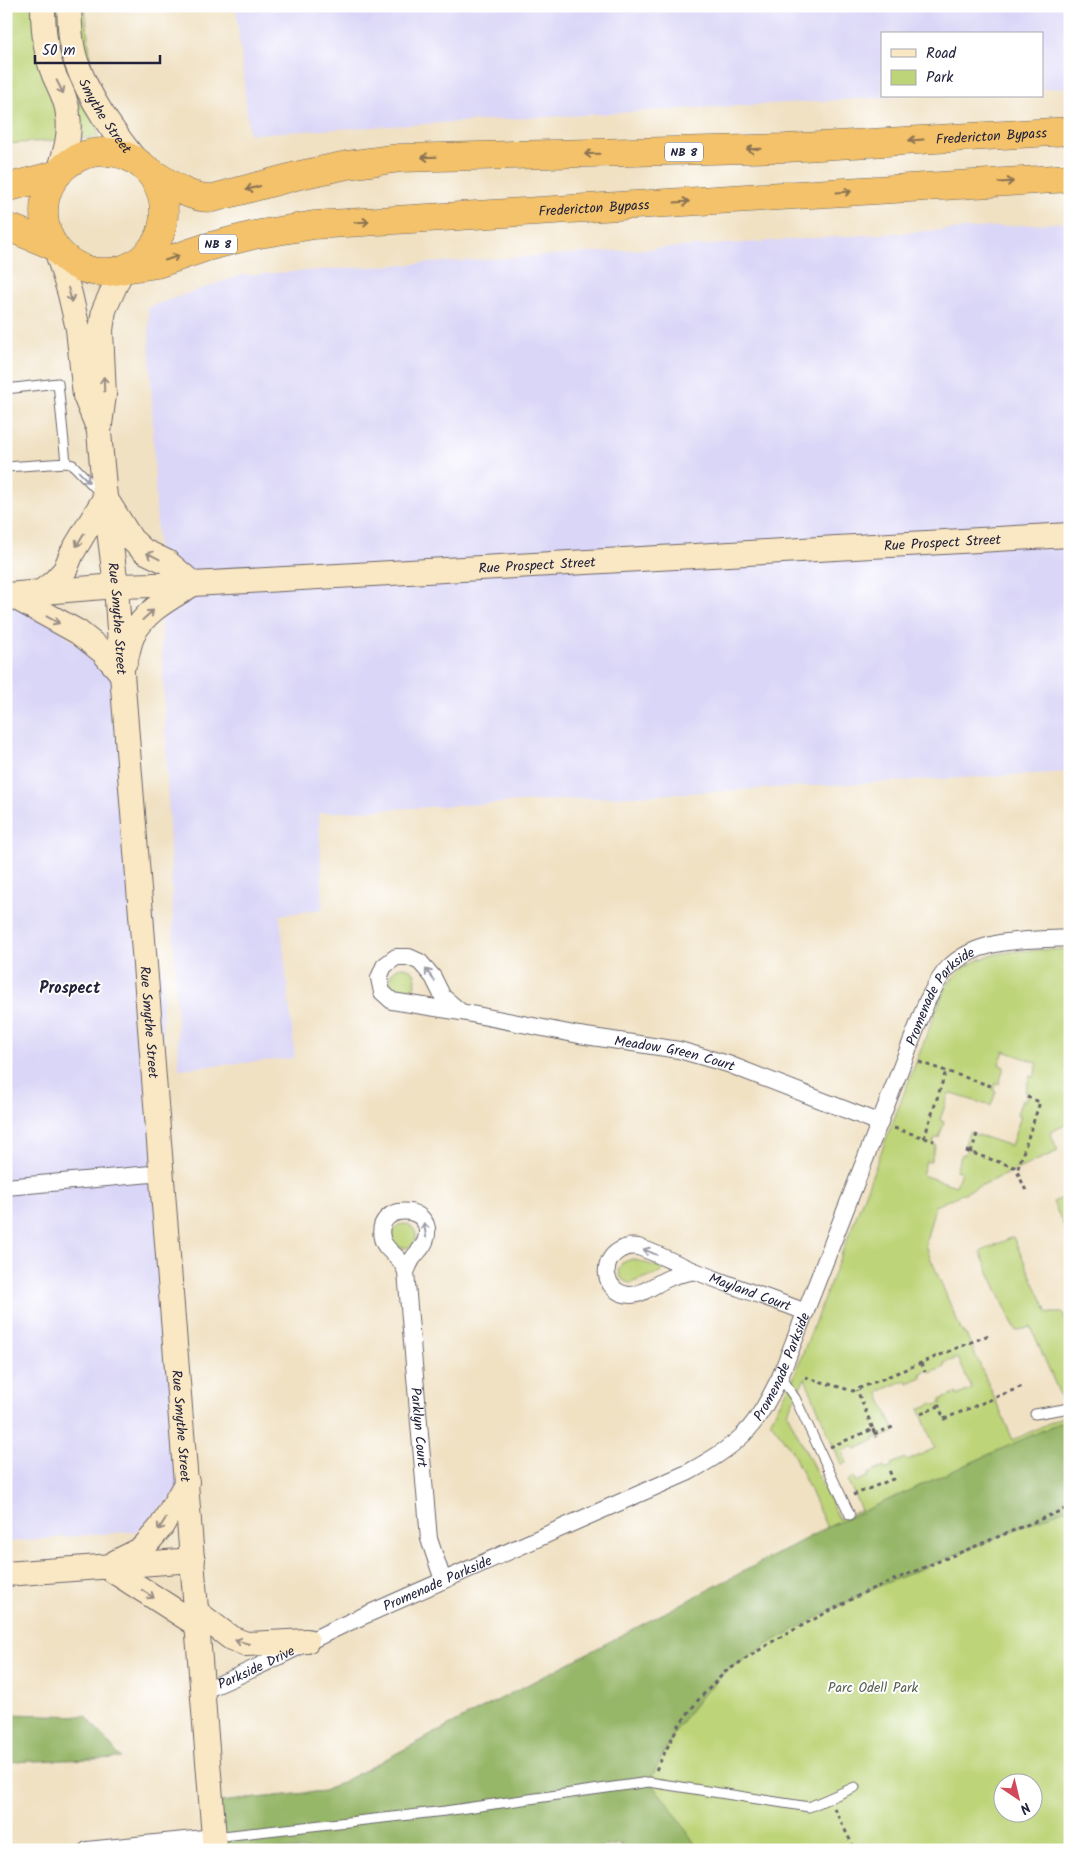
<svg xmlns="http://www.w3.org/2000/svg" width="1076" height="1856" font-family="Kalam,sans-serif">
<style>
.built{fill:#dad6f7}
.green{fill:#bdd478;stroke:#707b5a;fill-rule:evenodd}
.forest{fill:#96b668;stroke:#5c6c52}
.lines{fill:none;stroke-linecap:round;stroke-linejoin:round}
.lane-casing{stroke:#6a656b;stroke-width:11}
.street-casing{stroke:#6a656b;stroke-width:18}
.secondary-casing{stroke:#6a656b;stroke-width:26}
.highway-casing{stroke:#6a656b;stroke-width:29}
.path{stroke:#6a656b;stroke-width:3;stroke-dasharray:4 4;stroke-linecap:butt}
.lane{stroke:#fff;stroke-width:9}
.street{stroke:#fff;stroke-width:16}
.secondary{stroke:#fae7c3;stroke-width:24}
.highway{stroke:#f3c26a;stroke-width:28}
.oneway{stroke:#998e86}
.oneway2{stroke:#8a7252}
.oneway3{stroke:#9c9ca7}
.labels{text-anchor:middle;stroke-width:4;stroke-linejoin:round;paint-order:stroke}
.shield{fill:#fff;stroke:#646476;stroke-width:1}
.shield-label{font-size:12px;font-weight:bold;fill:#22223b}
.street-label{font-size:14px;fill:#22223b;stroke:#fff}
.park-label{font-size:14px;fill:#586050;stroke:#fff}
.quarter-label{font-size:16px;font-weight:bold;fill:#22223b;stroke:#fff}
</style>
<rect width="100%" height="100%" fill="#fff"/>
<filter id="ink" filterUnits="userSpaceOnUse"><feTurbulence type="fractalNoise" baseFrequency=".02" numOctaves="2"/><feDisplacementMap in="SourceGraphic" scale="10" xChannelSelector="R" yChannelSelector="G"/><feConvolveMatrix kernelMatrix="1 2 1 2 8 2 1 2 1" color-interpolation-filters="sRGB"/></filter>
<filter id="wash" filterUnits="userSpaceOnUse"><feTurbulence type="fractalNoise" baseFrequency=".0096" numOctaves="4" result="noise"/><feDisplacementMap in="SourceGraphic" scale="20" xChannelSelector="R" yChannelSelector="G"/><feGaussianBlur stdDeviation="1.12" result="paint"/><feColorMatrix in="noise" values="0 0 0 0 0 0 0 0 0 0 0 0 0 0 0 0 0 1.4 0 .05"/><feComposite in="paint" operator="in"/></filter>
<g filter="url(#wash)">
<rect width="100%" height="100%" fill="#f0e1c3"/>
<path class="built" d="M236 6H1070V87L1042 89V34H882V96H910L249 134Z
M1070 222V772L319 813 323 909 280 915 295 1058 179 1069 148 307 242 275Z
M6 598H21L118 678 163 975 162 1173 187 1482 137 1531 6 1542Z"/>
<path class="green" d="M6 6H85L98 137 6 144Z
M1070 949V1123L1050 1132 1058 1151 935 1206 925 1245 961 1330 967 1336 1013 1440 1068 1414 1031 1327 1016 1331 980 1252 1013 1237 1048 1313H1063L1070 1328V1850H622L621 1844 581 1850 211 1803 325 1791 827 1528 791 1449 770 1421 792 1381 936 1011C940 1002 943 991 949 983 975 946 1030 951 1070 949ZM1004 1051 1038 1063 1034 1077 1030 1076 1025 1092 1028 1093 1025 1101 1022 1100 1017 1114 1021 1116 1011 1146 969 1132 964 1147 967 1148 965 1154H962L956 1170 961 1172 956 1186 922 1175 926 1161 930 1162 936 1145 933 1144 935 1138H939L944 1122 940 1120 949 1093 991 1106 996 1091 993 1090 996 1083 999 1084 1004 1067 999 1064ZM958 1358 972 1389 958 1395 957 1393 940 1400 942 1403 935 1405 933 1403 919 1409 935 1448 907 1461 905 1458 891 1464 892 1467 885 1470 884 1467 868 1474 869 1476 856 1482 853 1476 848 1481 861 1510 839 1519 787 1413 805 1378 841 1464 847 1463 842 1451 854 1446 856 1449 874 1441 873 1439 878 1436 879 1439 895 1432 878 1392 906 1380 908 1383 922 1377 921 1373 928 1370 930 1373 945 1367 944 1363ZM1004 1784H1034V1814H1004Z
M390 980a13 13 0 1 1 26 0a13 13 0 1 1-26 0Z
M1070 1195V1240L1053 1202Z
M392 1236a12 12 0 1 1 24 0a12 12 0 1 1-24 0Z
M632 1259 662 1268V1272L630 1283C622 1282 619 1276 619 1269L622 1263Z"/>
<path class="forest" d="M1070 1418V1507L867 1591 775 1640 725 1672 699 1699 677 1728 649 1782 667 1802 699 1850H622L621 1844 581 1850H215L211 1803 325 1791 828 1527Z
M6 1714 86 1716 121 1758 6 1762Z"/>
</g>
<g filter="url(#ink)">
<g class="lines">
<defs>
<path id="lane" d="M6 389 58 383 66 463
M6 467 66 463 73 465 99 492
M780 1377 795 1398 850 1515
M1035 1414 1070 1408
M214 1837 445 1811 649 1782 809 1807 855 1787"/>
<g id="street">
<path id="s1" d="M461 1012 443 997 433 977 420 962 409 957H396L384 966 379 978 382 992 392 1001 461 1012 579 1035 679 1050 728 1064 880 1123"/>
<path d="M6 1187 162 1173"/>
<path id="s2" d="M695 1271C687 1273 677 1274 669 1278 657 1283 644 1294 631 1295 606 1295 597 1263 620 1250 625 1247 632 1246 638 1247 657 1253 676 1264 695 1271 731 1286 769 1298 806 1312"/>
<path id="s3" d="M406 1272C408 1268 410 1262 413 1258 417 1252 424 1247 426 1239 436 1203 374 1202 382 1238 384 1249 395 1253 401 1262 403 1265 405 1269 406 1272L429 1539 443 1580"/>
<path id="s4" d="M202 1691C250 1673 296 1647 343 1625 457 1574 572 1523 687 1473 707 1462 728 1450 745 1433 760 1417 770 1397 780 1377L927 1001C933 990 939 977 948 968 980 936 1029 941 1070 938"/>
<path d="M87 1850 214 1837"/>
</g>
<g id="secondary">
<path d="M43 6C43 29 45 53 54 75 60 89 67 100 68 115 71 135 65 153 59 172"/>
<path id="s5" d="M69 6C70 25 70 46 77 64 90 100 113 132 137 162"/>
<path d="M56 249 70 294 78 329 85 396 99 430"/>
<path id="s6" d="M122 270 104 310 101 330 104 395 99 432 105 498 116 586 122 674 215 1850"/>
<path d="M109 504 131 539 144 551 167 562 193 584"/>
<path d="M41 592 54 582 65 570 72 553 105 498"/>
<path id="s7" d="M6 595 116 586 193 584 1070 535"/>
<path d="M11 595 78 632 102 651 122 674"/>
<path d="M125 662C128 653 129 643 133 635 145 610 171 598 193 584"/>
<path d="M116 1562 142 1549 161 1527 187 1482"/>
<path d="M107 1567 199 1626"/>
<path d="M6 1574 193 1560"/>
<path d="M198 1613 231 1638 246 1644 307 1641"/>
</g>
<g id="highway">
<circle cx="104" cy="212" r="60"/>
<path id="s8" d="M145 168C166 181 187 199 213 198L300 175 347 165 400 158 786 148 1070 131"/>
<path d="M6 188 58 174"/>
<path d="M6 228 13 229 54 246"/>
<path id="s9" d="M124 269 157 264 207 247 254 235 314 225 1070 178"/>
</g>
</defs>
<use href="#lane" class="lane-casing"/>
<use href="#street" class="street-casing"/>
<use href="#secondary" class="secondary-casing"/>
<use href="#highway" class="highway-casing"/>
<path class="path" d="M919 1062 994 1087
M1027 1097 1040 1102 1017 1171 1027 1193
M894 1128 934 1141
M924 1138 946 1071
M966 1151 1017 1168
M971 1153 977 1134
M1068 1296 1070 1295
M921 1363 925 1372
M805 1377 853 1391 991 1334
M938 1404 944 1419 1023 1386
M921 1414 939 1406
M873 1429 876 1437
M874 1434 893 1427
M830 1447 873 1429 857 1390
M853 1495 893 1479 888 1468
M656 1770 677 1728 699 1699 725 1672 775 1640 867 1591 1070 1507
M834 1808 855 1850"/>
<use href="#lane" class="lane"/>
<use href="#street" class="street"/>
<use href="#secondary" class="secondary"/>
<use href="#highway" class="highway"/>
</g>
<defs><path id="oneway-shaft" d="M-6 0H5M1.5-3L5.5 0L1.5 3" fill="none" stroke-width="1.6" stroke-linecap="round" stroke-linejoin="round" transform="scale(1.25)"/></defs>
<g class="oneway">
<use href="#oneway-shaft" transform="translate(60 87) rotate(63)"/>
<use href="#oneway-shaft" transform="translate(70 295) rotate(75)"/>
<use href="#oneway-shaft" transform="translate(104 384) rotate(-92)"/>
<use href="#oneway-shaft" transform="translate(80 540) rotate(121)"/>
<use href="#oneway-shaft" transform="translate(153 556) rotate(-153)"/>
<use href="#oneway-shaft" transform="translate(148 615) rotate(-42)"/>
<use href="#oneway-shaft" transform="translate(53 620) rotate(29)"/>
<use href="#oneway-shaft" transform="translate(162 1524) rotate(123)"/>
<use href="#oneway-shaft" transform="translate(148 1594) rotate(34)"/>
<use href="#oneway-shaft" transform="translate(242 1642) rotate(-165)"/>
</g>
<g class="oneway2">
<use href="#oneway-shaft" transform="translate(916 140) rotate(176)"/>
<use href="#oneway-shaft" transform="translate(754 149) rotate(178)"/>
<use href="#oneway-shaft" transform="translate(592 154) rotate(179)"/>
<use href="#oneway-shaft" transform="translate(429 157) rotate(178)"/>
<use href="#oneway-shaft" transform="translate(1006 182) rotate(-3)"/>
<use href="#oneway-shaft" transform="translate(253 188) rotate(164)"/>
<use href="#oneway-shaft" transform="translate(844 192) rotate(-4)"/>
<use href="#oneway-shaft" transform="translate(682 202) rotate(-4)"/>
<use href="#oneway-shaft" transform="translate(362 222) rotate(-4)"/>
<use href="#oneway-shaft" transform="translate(172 258) rotate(-19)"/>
</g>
<g class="oneway3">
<use href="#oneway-shaft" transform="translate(84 477) rotate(46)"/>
<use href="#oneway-shaft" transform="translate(430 975) rotate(-127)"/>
<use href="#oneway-shaft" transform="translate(425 1230) rotate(-99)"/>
<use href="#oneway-shaft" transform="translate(650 1252) rotate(-157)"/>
</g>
</g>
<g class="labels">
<g class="shield">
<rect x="665" y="142.5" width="38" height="19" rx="4"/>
<rect x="199" y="234.5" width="38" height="19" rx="4"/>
</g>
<g class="shield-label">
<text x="684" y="156">NB 8</text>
<text x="218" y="248">NB 8</text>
</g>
<g class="street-label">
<text dy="5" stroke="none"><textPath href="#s5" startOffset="118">Smythe Street</textPath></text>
<text dy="5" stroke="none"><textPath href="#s8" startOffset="859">Fredericton Bypass</textPath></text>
<text dy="5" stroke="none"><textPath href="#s9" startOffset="476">Fredericton Bypass</textPath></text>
<text dy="5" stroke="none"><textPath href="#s7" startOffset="938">Rue Prospect Street</textPath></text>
<text dy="5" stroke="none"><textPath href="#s7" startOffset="532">Rue Prospect Street</textPath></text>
<text dy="5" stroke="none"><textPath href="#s6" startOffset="354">Rue Smythe Street</textPath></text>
<text dy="5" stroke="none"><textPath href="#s4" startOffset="1084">Promenade Parkside</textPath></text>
<text dy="5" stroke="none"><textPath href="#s6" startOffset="759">Rue Smythe Street</textPath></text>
<text dy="5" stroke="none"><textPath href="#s1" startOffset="434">Meadow Green Court</textPath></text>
<text dy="5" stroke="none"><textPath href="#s2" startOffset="272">Mayland Court</textPath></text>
<text dy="5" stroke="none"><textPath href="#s4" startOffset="679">Promenade Parkside</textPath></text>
<text dy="5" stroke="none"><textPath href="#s6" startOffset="1164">Rue Smythe Street</textPath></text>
<text dy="5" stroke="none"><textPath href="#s3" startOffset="319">Parklyn Court</textPath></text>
<text dy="5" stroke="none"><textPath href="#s4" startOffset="259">Promenade Parkside</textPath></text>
<text dy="5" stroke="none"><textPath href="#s4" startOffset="59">Parkside Drive</textPath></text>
</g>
<g class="park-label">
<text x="873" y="1692">Parc Odell Park</text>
</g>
<g class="quarter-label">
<text x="70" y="993">Prospect</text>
</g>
</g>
<rect width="1076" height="1856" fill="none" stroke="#fff" stroke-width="25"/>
<rect x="881" y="32" width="162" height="65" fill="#ffffff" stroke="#a7a7b1"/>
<rect x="891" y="49" width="25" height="8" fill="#fae7c3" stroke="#a7a7b1"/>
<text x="926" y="58" font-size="15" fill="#22223b">Road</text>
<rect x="891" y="70" width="25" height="15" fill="#bdd478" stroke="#a7a7b1"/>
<text x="926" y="82" font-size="15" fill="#22223b">Park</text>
<g transform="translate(1018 1798) rotate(145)"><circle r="24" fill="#ffffff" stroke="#a7a7b1"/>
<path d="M0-4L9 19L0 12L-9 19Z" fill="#d1495b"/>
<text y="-8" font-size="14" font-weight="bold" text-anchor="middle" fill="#22223b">N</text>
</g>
<path d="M35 55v8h125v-8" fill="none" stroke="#22223b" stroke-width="2.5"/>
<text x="42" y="55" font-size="15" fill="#22223b" stroke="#ffffff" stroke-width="4" paint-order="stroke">50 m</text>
</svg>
